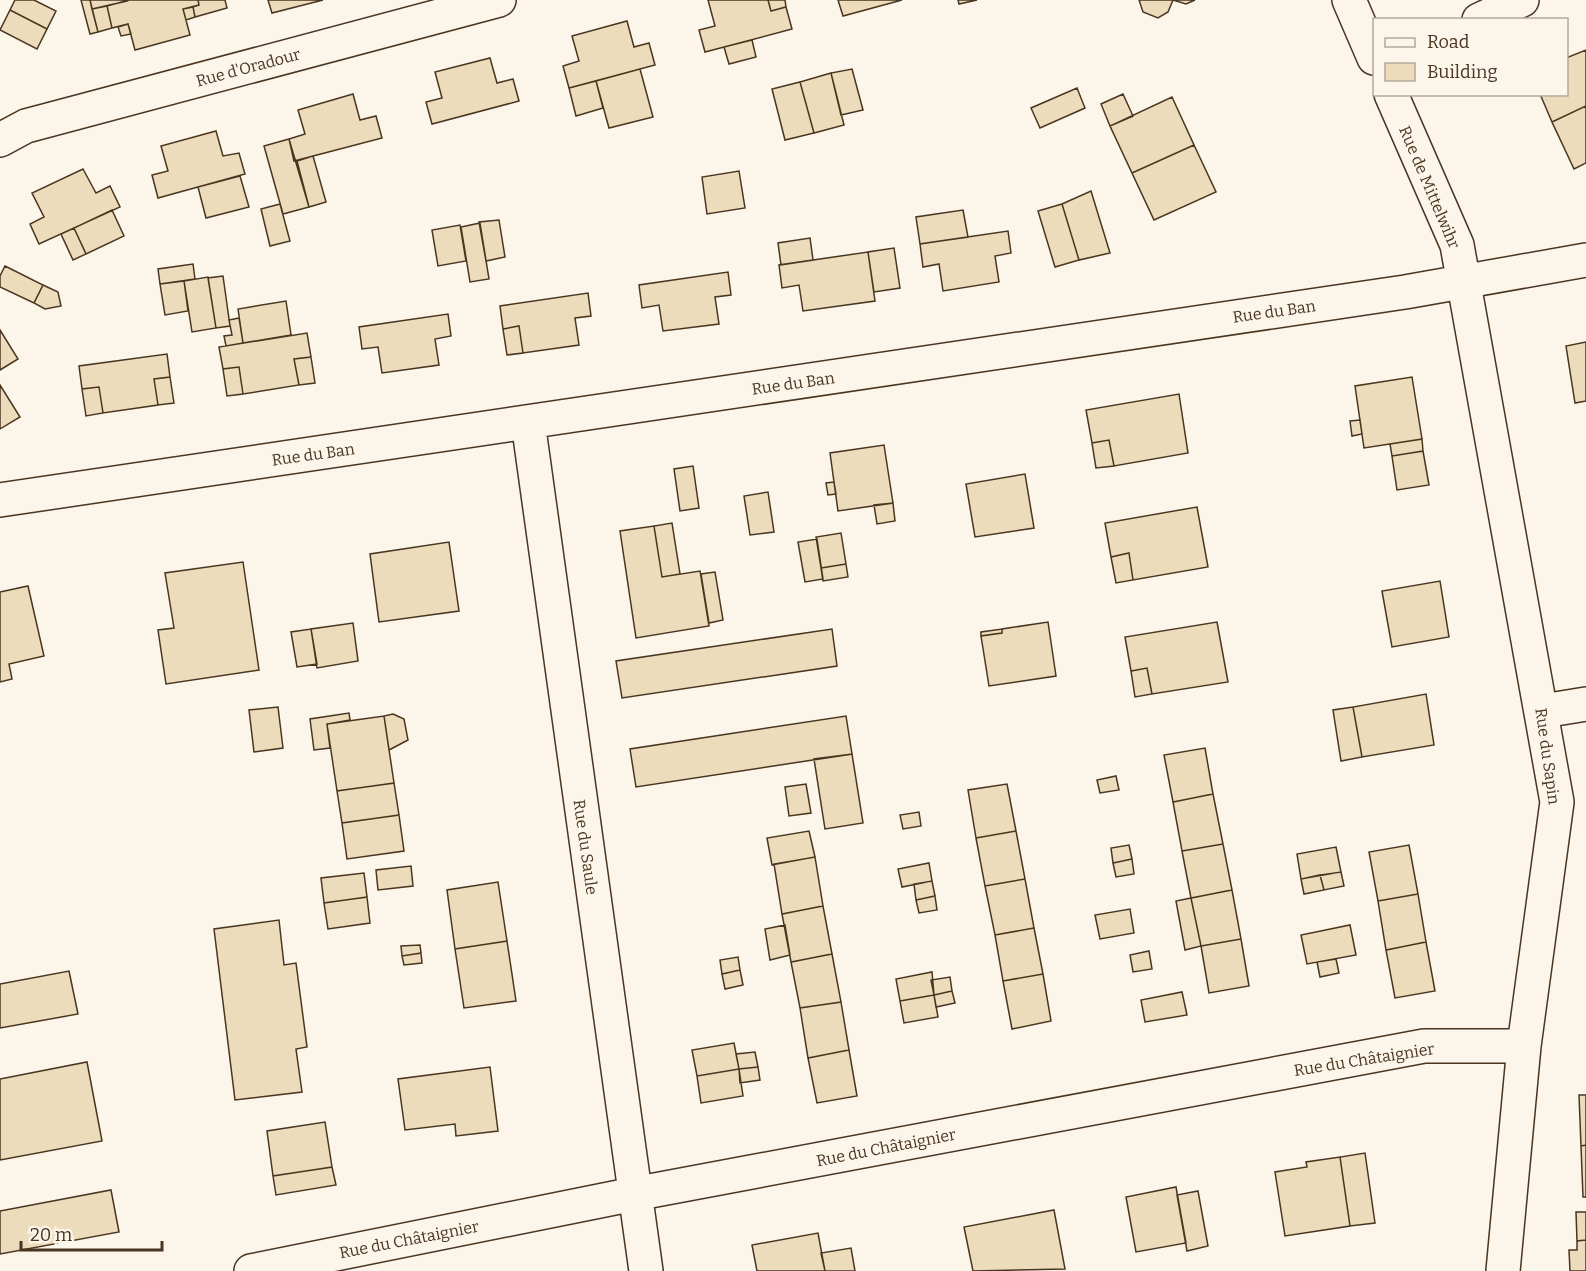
<svg xmlns="http://www.w3.org/2000/svg" width="1586" height="1271" font-family="Bitter,serif">
<style>
.building{fill:#ecdcbc;stroke:#4a3520;stroke-width:1.5}
.lines{fill:none;stroke-linecap:round;stroke-linejoin:round}
.street-casing{stroke:#4a3520;stroke-width:36}
.street{stroke:#fbf6e9;stroke-width:33}
.labels{text-anchor:middle;stroke-width:4.5;stroke-linejoin:round;paint-order:stroke}
.street-label{font-size:16px;fill:#4a3520;stroke:#fbf6e9}
</style>
<rect width="100%" height="100%" fill="#fbf6e9"/>
<path class="building" d="M15 0H34L56 11 47 29 10 10Z
M81 0H90L98 32 90 34Z
M90 0H126L127 1 92 9Z
M198 0 199 5 183 9 190 35 135 50 128 24 112 28 107 6 129 0Z
M198 0H225L227 8 195 17 193 7 199 5Z
M268 0H323L272 13Z
M708 0H768L771 11 786 7 792 29 705 52 699 30 715 26Z
M768 0H785L786 7 771 11Z
M838 0H902L843 16Z
M958 0H977L959 4Z
M1139 0H1195L1186 4 1173 0 1168 12 1158 18 1143 12Z
M107 6 112 28 98 32 92 9Z
M193 7 195 17 186 20 183 9Z
M10 10 47 29 37 49 0 30Z
M627 21 634 47 649 43 655 65 569 88 563 66 579 61 572 36Z
M128 24 131 34 121 36 118 27Z
M752 40 756 57 729 64 724 47Z
M1586 50V106L1552 122 1540 94H1566V58Z
M490 58 497 83 513 79 519 101 432 124 426 102 442 98 435 72Z
M640 69 653 117 609 128 596 81Z
M852 69 863 110 841 115 831 73Z
M831 73 844 125 814 133 800 82Z
M596 81 603 108 576 116 569 88Z
M800 82 814 133 785 140 772 89Z
M1077 88 1085 108 1040 128 1031 108Z
M353 94 360 120 376 116 382 138 294 161 289 139 305 134 298 110Z
M1123 94 1133 116 1110 126 1101 104Z
M1172 97 1194 145 1132 173 1110 126Z
M1586 106V163L1574 169 1552 122Z
M216 131 223 156 239 153 245 174 158 198 152 175 168 171 161 146Z
M289 139 309 207 283 214 264 146Z
M1194 145 1216 192 1154 220 1132 173Z
M313 156 326 202 309 207 297 161Z
M83 169 96 193 110 186 120 207 39 244 30 224 44 217 32 193Z
M739 171 745 208 707 214 702 177Z
M240 176 249 207 206 218 198 187Z
M1091 191 1110 253 1079 260 1062 204Z
M280 204 290 241 270 246 261 209Z
M1062 204 1079 260 1055 267 1038 211Z
M112 210 124 236 86 254 74 228Z
M963 210 968 237 920 244 916 217Z
M499 220 505 257 486 261 479 222Z
M480 223 489 279 470 282 461 227Z
M460 225 466 261 438 266 432 230Z
M74 228 86 254 73 260 61 234Z
M1008 231 1011 253 995 256 999 282 943 291 939 264 923 267 920 244Z
M810 238 813 260 781 265 778 243Z
M894 248 900 288 874 292 868 252Z
M868 252 875 301 803 311 799 285 782 288 779 265Z
M193 264 195 279 160 284 158 269Z
M5 266 43 285 34 303 0 287V276Z
M728 272 731 295 715 297 719 324 663 331 659 305 642 308 639 285Z
M223 276 230 326 216 328 208 278Z
M208 277 216 328 192 332 184 281Z
M184 281 188 311 165 315 160 284Z
M43 285 58 292 61 306 45 309 34 303Z
M588 293 591 316 575 318 579 345 523 353 519 326 503 329 500 306Z
M286 301 291 335 243 343 238 309Z
M448 314 451 336 435 339 439 365 382 373 378 347 362 349 359 327Z
M239 318 243 343 226 346 224 336 232 335 229 320Z
M519 326 523 353 507 355 503 329Z
M0 330 18 359 0 370Z
M307 333 311 357 294 359 299 385 243 394 239 367 223 369 219 347Z
M1586 342V401L1575 403 1566 346Z
M167 354 170 377 154 379 158 405 103 413 99 387 82 389 79 366Z
M311 357 315 383 299 385 294 359Z
M239 367 243 394 227 396 223 369Z
M170 377 174 403 158 405 154 379Z
M1412 377 1422 439 1364 448 1355 386Z
M0 385 20 417 0 429Z
M99 387 103 413 86 416 82 389Z
M1179 394 1188 453 1114 466 1109 440 1092 443 1086 410Z
M1360 420 1362 434 1352 436 1350 421Z
M1422 439 1423 451 1392 456 1390 444Z
M1109 440 1114 466 1096 468 1092 443Z
M884 445 893 503 838 511 830 453Z
M1423 451 1429 485 1397 490 1392 456Z
M693 466 699 508 680 511 674 469Z
M1025 474 1034 528 975 537 966 484Z
M834 482 836 494 828 495 826 483Z
M768 492 774 532 750 535 744 496Z
M893 503 895 521 877 524 874 505Z
M1197 507 1208 567 1133 580 1129 553 1111 557 1105 523Z
M672 523 680 574 662 577 654 526Z
M654 526 662 577 700 571 709 626 636 638 620 531Z
M841 533 846 564 821 568 816 537Z
M817 539 823 579 805 582 798 542Z
M449 542 459 611 379 622 370 554Z
M1129 553 1133 580 1116 583 1111 557Z
M243 562 259 670 166 684 158 630 174 628 165 573Z
M846 564 848 577 823 581 821 568Z
M715 572 723 620 709 623 701 574Z
M1440 581 1449 637 1392 647 1382 591Z
M28 586 44 656 9 664 12 679 0 682V592Z
M1048 622 1056 676 989 686 981 636 1002 633V629Z
M1217 622 1228 682 1152 694 1147 668 1131 671 1125 637Z
M353 623 358 661 317 668 311 629Z
M311 629 317 664 297 667 291 632Z
M832 629 837 666 622 698 616 661Z
M1002 629V633L981 636V632Z
M1147 668 1152 694 1135 697 1131 671Z
M1426 694 1434 745 1362 757 1353 707Z
M278 707 283 748 254 752 249 710Z
M1353 707 1362 757 1341 761 1333 710Z
M349 713 350 720 327 724 330 748 314 750 310 719Z
M393 714 404 719 408 740 389 750 384 716Z
M384 716 394 783 337 791 327 724Z
M846 716 852 754 636 787 630 749Z
M1205 748 1213 794 1173 802 1164 755Z
M852 754 863 823 825 829 814 759Z
M1116 776 1119 790 1100 793 1097 780Z
M394 783 399 815 342 823 337 791Z
M806 784 811 813 789 816 785 787Z
M1007 784 1016 831 976 838 968 790Z
M1213 794 1223 844 1182 851 1173 802Z
M919 812 921 826 903 829 900 815Z
M399 815 404 851 347 859 342 823Z
M809 831 815 857 772 865 767 838Z
M1016 831 1025 879 985 886 976 838Z
M1223 844 1232 890 1191 898 1182 851Z
M1129 845 1132 859 1113 863 1111 848Z
M1409 845 1418 894 1378 901 1369 852Z
M1336 847 1341 872 1301 879 1297 854Z
M815 857 823 906 782 914 774 864Z
M1132 859 1134 874 1116 877 1113 863Z
M929 863 932 881 902 887 898 869Z
M411 866 413 886 378 890 376 870Z
M1341 872 1344 886 1324 890 1320 875Z
M364 873 367 897 324 903 321 878Z
M1320 875 1324 890 1304 894 1301 879Z
M1025 879 1034 928 995 935 985 886Z
M932 881 935 896 916 900 914 884Z
M498 882 507 941 455 949 447 890Z
M1232 890 1241 939 1201 946 1191 898Z
M1418 894 1426 942 1386 950 1378 901Z
M935 896 937 910 919 913 916 900Z
M367 897 370 923 328 929 324 903Z
M1191 898 1201 946 1185 950 1176 901Z
M823 906 832 954 791 962 782 914Z
M1130 909 1134 933 1100 939 1095 915Z
M279 920 284 965 296 963 307 1047 296 1049 302 1092 235 1100 214 929Z
M785 925 790 955 770 960 765 929Z
M1350 925 1356 955 1307 964 1301 935Z
M1034 928 1043 974 1003 981 995 935Z
M1241 939 1249 986 1209 993 1201 946Z
M507 941 516 1001 464 1008 455 949Z
M1426 942 1435 991 1395 998 1386 950Z
M420 945 421 953 402 956 401 946Z
M1149 951 1152 969 1133 972 1130 955Z
M421 953 422 963 404 965 402 956Z
M832 954 841 1002 800 1008 791 962Z
M738 957 740 970 722 974 720 960Z
M1336 959 1339 973 1320 977 1317 962Z
M740 970 743 985 725 989 722 974Z
M69 971 78 1014 0 1028V984Z
M932 972 934 995 900 1001 896 979Z
M1043 974 1051 1021 1012 1029 1003 981Z
M950 977 952 991 934 995 931 980Z
M952 991 955 1003 936 1007 934 995Z
M1182 992 1187 1015 1145 1022 1141 1000Z
M934 995 938 1017 904 1023 900 1001Z
M841 1002 849 1050 808 1058 800 1008Z
M734 1043 739 1069 697 1076 692 1050Z
M849 1050 857 1096 817 1103 808 1058Z
M755 1052 758 1067 739 1069 736 1054Z
M87 1062 102 1141 0 1160V1079Z
M490 1067 498 1131 456 1136 455 1124 405 1130 398 1079Z
M758 1067 760 1080 740 1083 739 1069Z
M739 1069 743 1096 701 1103 697 1076Z
M1579 1095H1586V1145L1581 1146Z
M325 1122 332 1167 273 1176 267 1131Z
M1586 1145V1197H1583L1581 1146Z
M1365 1153 1375 1223 1350 1226 1340 1157Z
M1340 1157 1350 1226 1285 1236 1275 1172 1307 1167 1306 1162Z
M332 1167 336 1185 276 1195 273 1176Z
M1176 1187 1186 1243 1136 1252 1126 1197Z
M111 1190 119 1232 0 1254V1211Z
M1198 1191 1208 1246 1187 1251 1177 1195Z
M1054 1210 1065 1269 973 1271 964 1227Z
M1576 1212H1586V1240L1577 1241Z
M818 1233 825 1271H757L752 1245Z
M1586 1240V1271H1570L1569 1250H1577V1241Z
M851 1248 855 1271H825L821 1253Z"/>
<g class="lines">
<defs>
<path id="street" d="M1349 0 1374 58
M1479 20 1522 0
M1391 94 1457 245 1557 802 1524 1046 1503 1271
M0 140 26 126 499 0
M528 422 646 1271
M0 500 1405 292 1586 260
M1543 711 1586 704
M251 1271 634 1194 1424 1046H1524"/>
</defs>
<use href="#street" class="street-casing"/>
<use href="#street" class="street"/>
</g>
<g class="labels">
<g class="street-label">
<text transform="translate(248 67) rotate(-15)" y="6">Rue d'Oradour</text>
<text transform="translate(1430 187) rotate(67)" y="6">Rue de Mittelwihr</text>
<text transform="translate(1274 311) rotate(-8)" y="6">Rue du Ban</text>
<text transform="translate(793 383) rotate(-8)" y="6">Rue du Ban</text>
<text transform="translate(313 454) rotate(-8)" y="6">Rue du Ban</text>
<text transform="translate(1548 756) rotate(82)" y="6">Rue du Sapin</text>
<text transform="translate(586 847) rotate(82)" y="6">Rue du Saule</text>
<text transform="translate(1364 1059) rotate(-9)" y="6">Rue du Châtaignier</text>
<text transform="translate(886 1147) rotate(-11)" y="6">Rue du Châtaignier</text>
<text transform="translate(409 1239) rotate(-11)" y="6">Rue du Châtaignier</text>
</g>
</g>
<rect x="1373" y="18" width="195" height="78" fill="#fbf6e9" stroke="#b4a999" stroke-width="1.5"/>
<rect x="1385" y="38" width="30" height="9" fill="#fbf6e9" stroke="#b4a999" stroke-width="1.5"/>
<text x="1427" y="48" font-size="18" fill="#4a3520">Road</text>
<rect x="1385" y="63" width="30" height="18" fill="#ecdcbc" stroke="#b4a999" stroke-width="1.5"/>
<text x="1427" y="78" font-size="18" fill="#4a3520">Building</text>
<path d="M21 1241v9h141v-9" fill="none" stroke="#4a3520" stroke-width="3"/>
<text x="30" y="1241" font-size="18" fill="#4a3520" stroke="#fbf6e9" stroke-width="4.5" paint-order="stroke">20 m</text>
</svg>
